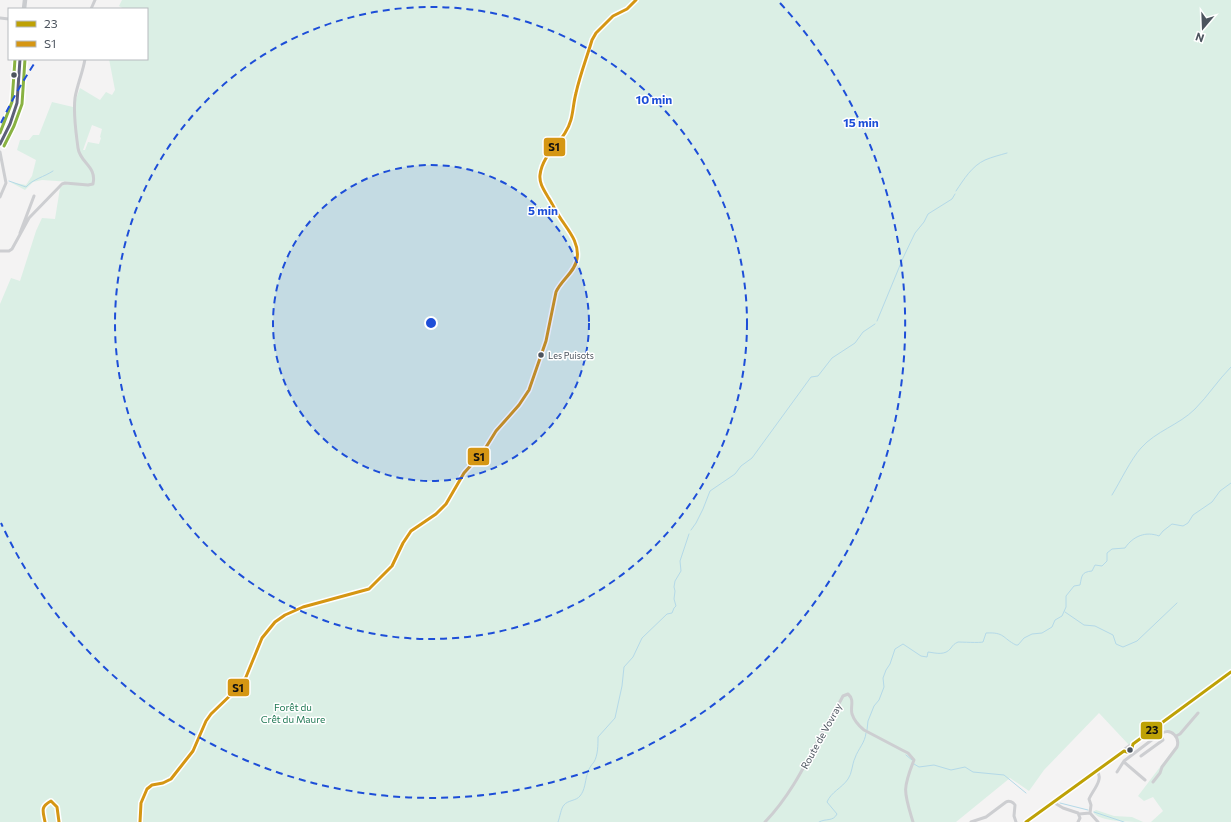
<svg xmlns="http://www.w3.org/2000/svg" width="1231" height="822" font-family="Commissioner,sans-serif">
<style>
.green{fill:#dbefe5;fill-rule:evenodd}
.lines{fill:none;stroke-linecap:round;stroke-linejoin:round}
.stream{stroke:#b4d9e8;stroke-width:1}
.street{stroke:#cdced1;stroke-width:3}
.secondary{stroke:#cecfd2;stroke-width:4}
.primary{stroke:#cacccf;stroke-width:4.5}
.bus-1-casing{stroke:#fff;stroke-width:6}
.bus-2-casing{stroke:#fff;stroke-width:6}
.bus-3-casing{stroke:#fff;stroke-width:6}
.bus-4-casing{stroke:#fff;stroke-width:6}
.bus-5-casing{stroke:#fff;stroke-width:6}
.bus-1{stroke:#bea105;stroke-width:3}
.bus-2{stroke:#d59613;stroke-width:3}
.bus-3{stroke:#5e6079;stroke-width:3}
.bus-4{stroke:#89b242;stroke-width:3}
.bus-5{stroke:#89b242;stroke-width:3}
.ring{fill:none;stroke:#1d4ed8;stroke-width:2;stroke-dasharray:7 5}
.bus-dot{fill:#4c545e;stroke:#fff;stroke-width:1.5}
.labels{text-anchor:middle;stroke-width:3;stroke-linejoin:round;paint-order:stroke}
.bus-label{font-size:9px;fill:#4c545e;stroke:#fff;text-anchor:start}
.park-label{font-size:10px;fill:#227a56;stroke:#fff}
.street-label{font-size:10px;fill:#4c545e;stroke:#fff}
.centre{fill:#1d4ed8;stroke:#fff;stroke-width:2}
.ring-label{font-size:12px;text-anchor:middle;font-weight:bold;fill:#1d4ed8;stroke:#fff;stroke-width:3;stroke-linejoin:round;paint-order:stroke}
.line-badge{stroke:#fff;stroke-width:1.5}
.pale-badge-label{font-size:11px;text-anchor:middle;font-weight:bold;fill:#111}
</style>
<rect width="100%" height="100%" fill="#f4f3f3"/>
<path class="green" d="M122 0H1231V822H1151L1163 811 1153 797 1144 801 1138 796 1179 742 1175 736 1162 728 1129 745 1099 713 1044 770 1029 791 1010 778 956 822H0V304L11 278 20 281 36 231 42 218 55 219 60 188 65 184 70 185 71 182 42 180 33 182 25 190 10 182 26 185 32 176 36 160 17 150 20 140H29L33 135H39L52 102 73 107 80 88 100 100 106 92 112 95 115 90 109 59H147V9H124L119 6ZM92 125 102 129 100 137 101 138 99 144 88 142 85 150H83Z
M1096 810 1114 816 1132 817 1143 822C1131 822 1099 822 1093 812Z"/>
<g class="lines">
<path class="stream" d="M9 181 26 187C33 179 44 177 53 171
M956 191C964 179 972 166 985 160 992 157 1000 155 1007 153
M877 321 903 258 915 233 924 222 928 214 952 199 955 194
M1112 495C1120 482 1131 459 1141 448 1156 431 1179 425 1195 409 1208 396 1218 380 1231 367
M691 530 696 523 703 509 710 491 735 474 741 466 752 458 811 377 818 376 832 358 855 343 863 332 875 324
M1065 612 1084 625 1095 626 1113 635 1116 644 1123 647 1137 641 1177 603
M867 730 868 721 874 706 879 700 884 687 883 678 886 670 890 664 895 649 903 644 921 656 927 657 928 652C936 653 945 656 951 648 953 645 954 644 958 642 961 642 980 643 983 642L986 633C1005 632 1002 638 1016 645H1018L1024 638 1032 634 1042 633 1052 627 1055 620 1062 616 1066 607V596L1074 586 1080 585C1082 576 1081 572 1092 571L1095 565 1102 566 1107 561V553L1112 549 1125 548C1133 536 1146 531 1159 536L1163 531 1172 524 1183 526 1188 523 1193 515 1212 502 1220 491 1231 483
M906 755 912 760
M914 764 919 767 934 765 951 770 965 767 973 772 1004 775 1026 793
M1060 803 1088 810
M1094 812 1124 822
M558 822C560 817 561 808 564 805 568 800 576 801 580 796 585 790 585 782 587 775 588 770 591 765 594 762 598 755 598 745 598 737L615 718 622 686 624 667 633 657 642 638 667 614 672 613 674 608 676 606 674 599 675 591 674 587 675 581 681 571 680 561 689 534
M819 822C826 818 833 822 837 814L827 802C831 792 842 788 848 779 852 774 852 764 855 758 858 749 865 743 866 733"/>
<path class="street" d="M91 9 95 0
M0 18 9 19
M0 152 6 183 0 197
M20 233 34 196
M0 251H9L12 249 29 218 62 184 65 183 88 185 93 184C97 166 80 163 78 148 76 132 73 115 75 98 77 85 83 72 85 59
M1149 734 1153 739C1156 737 1159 734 1162 733 1172 728 1180 738 1177 747L1162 767 1160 773 1153 782
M1176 736 1180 734 1198 713
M1141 756 1163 740 1160 734
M1124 762 1145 780
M1117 772 1124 761 1153 739
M1053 802 1063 808 1078 813 1080 818 1078 822
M1090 813 1091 805 1089 799C1093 790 1104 779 1097 771
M1079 814 1090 813 1098 822
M765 822C791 795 806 763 823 731 829 719 837 708 843 696L848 694C855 700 850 706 852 714 854 720 859 726 864 730L902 750 908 753 914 760C902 790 904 792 913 822
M971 822 986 817 1006 802C1009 800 1013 802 1015 805L1014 816 1016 822"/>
<path class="secondary" d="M45 822 43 808 45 804 51 801C60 805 57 814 59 822
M140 822 141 803 147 789 152 785 163 783 171 779 193 751 206 721 211 714 241 685 246 677 262 638 275 622 285 615 303 607 344 595 361 592 369 589 376 583 392 566 403 543 411 531 436 514 446 504 464 473 483 452 496 431 519 405 529 390 546 341 556 292 559 285 574 268 577 260 578 250 571 232 559 216 541 185 540 175 542 166 548 154 564 135 571 123 576 93 592 40 596 33 613 16 627 9 636 0
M1026 822 1231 672"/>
<path class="primary" d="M24 9 25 0
M0 144C7 131 13 117 17 103 20 89 19 73 20 59"/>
<defs>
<path id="bus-1" d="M1026 822 1124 751 1127 752 1132 748 1133 744 1231 672"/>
<path id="bus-2" d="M45 822C43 811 40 807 51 801L57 807 59 822
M140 822 141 803 147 789 152 785 163 783 171 779 193 751 206 721 211 714 241 685 246 677 262 638 275 622 285 615 303 607 369 589 392 566 403 543 411 531 436 514 446 504 464 473 483 452 496 431 519 405 529 390 546 341 556 292C561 280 575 272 577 259 580 242 567 229 559 216 555 210 552 203 548 197 544 190 539 183 540 175 542 157 556 147 565 133 574 119 572 108 576 93 580 75 587 57 592 40L596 33 613 16 627 9 636 0"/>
<path id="bus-3" d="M0 144 10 124 17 103 20 59"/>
<path id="bus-4" d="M4 146 14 126 22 104 25 59"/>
<path id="bus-5" d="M0 133 12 102 15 59"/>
</defs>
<use href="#bus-1" class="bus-1-casing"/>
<use href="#bus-2" class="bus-2-casing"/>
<use href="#bus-3" class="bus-3-casing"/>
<use href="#bus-4" class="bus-4-casing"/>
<use href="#bus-5" class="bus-5-casing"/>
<use href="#bus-1" class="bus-1"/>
<use href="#bus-2" class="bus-2"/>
<use href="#bus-3" class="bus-3"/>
<use href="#bus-4" class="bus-4"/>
<use href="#bus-5" class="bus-5"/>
</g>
<circle cx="431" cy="323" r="158" fill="#1d4ed8" fill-opacity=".12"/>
<g class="ring">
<circle cx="431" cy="323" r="158"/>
<circle cx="431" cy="323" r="316"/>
<path d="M1 123A474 474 0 0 1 36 61M780 3A474 474 0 1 1 1 523"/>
</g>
<g class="bus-dot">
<circle cx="14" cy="75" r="3.5"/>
<circle cx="541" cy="355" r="3.5"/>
<circle cx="1130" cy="750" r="3.5"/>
</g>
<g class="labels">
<g class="bus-label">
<text x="548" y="359">Les Puisots</text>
</g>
<g class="park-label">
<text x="293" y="711">Forêt du<tspan x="293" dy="12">Crêt du Maure</tspan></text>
</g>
<g class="street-label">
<text transform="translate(821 736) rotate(-61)" y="4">Route de Vovray</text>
</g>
</g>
<circle cx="431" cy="323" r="6" class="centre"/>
<g class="ring-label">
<text x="654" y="104">10 min</text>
<text x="861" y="127">15 min</text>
<text x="543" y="215">5 min</text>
</g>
<g class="line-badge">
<rect x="543" y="137" width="23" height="20" rx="4" fill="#d59613"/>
<rect x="467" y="447" width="23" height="19" rx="4" fill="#d59613"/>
<rect x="227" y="678" width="23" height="19" rx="4" fill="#d59613"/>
<rect x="1140" y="721" width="23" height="19" rx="4" fill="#bea105"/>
</g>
<g class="pale-badge-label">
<text x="554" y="151">S1</text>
<text x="479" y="461">S1</text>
<text x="238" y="692">S1</text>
<text x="1152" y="734">23</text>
</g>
<rect x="8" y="8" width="140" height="52" fill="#ffffff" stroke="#b7bbbf"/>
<rect x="16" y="21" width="20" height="6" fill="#bea105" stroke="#b7bbbf"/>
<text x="44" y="28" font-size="12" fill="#4c545e">23</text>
<rect x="16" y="41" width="20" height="6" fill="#d59613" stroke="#b7bbbf"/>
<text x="44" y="48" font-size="12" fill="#4c545e">S1</text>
<g transform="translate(1203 28) rotate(199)" stroke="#ffffff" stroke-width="3" paint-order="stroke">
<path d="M0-3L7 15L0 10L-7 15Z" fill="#4c545e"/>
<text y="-6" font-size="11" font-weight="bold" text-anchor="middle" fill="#4c545e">N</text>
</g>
</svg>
